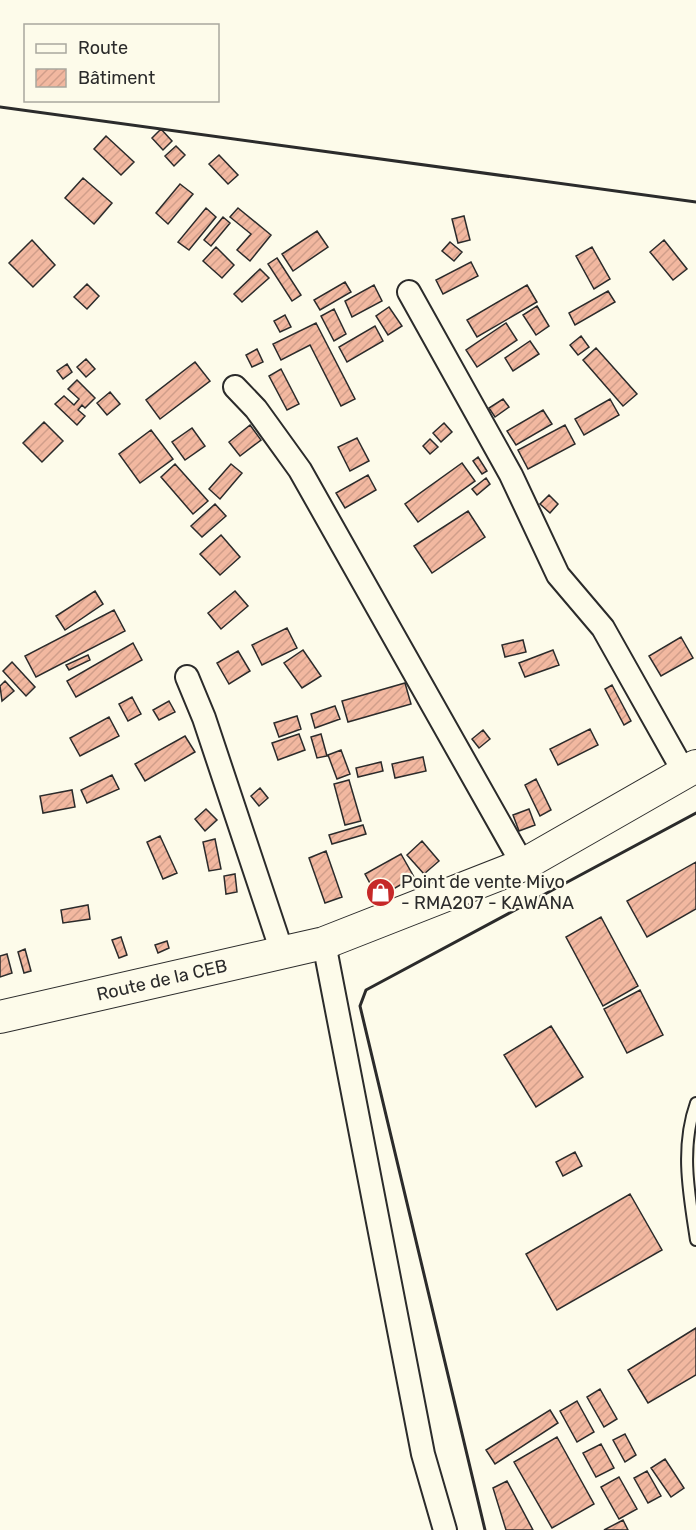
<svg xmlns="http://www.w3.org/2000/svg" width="696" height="1530" font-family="Rubik,sans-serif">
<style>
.building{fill:url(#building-hatch);stroke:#2b2b2b;stroke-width:1.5}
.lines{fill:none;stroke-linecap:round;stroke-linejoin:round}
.lane-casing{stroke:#2b2b2b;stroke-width:14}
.street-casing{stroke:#2b2b2b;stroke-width:26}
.secondary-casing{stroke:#2b2b2b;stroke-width:34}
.lane{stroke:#fdfbea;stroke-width:10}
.street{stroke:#fdfbea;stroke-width:22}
.secondary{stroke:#fdfbea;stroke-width:32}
.wall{stroke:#2b2b2b;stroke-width:3}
.labels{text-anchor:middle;stroke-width:4.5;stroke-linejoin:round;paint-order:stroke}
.poi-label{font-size:18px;fill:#2b2b2b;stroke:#fdfbea;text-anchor:start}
.street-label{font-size:18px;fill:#2b2b2b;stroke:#fdfbea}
</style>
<defs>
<pattern id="building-hatch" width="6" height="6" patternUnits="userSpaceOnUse" patternTransform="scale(1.5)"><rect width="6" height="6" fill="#f2b8a0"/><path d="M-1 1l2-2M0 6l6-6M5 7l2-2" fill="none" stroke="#d09e8a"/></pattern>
</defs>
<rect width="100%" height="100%" fill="#fdfbea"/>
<path class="building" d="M161 129 172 141 163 150 152 138Z
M106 136 134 162 121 175 94 149Z
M176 146 185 155 174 166 165 156Z
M219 155 238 175 228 184 209 164Z
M83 178 112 203 94 224 65 198Z
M180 184 193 194 168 224 156 213Z
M206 208 216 217 189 250 178 242Z
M238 208 271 235 250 261 237 250 251 234 230 217Z
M464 216 470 240 458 243 452 219Z
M223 217 230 223 211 246 204 240Z
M317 231 328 247 293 271 282 254Z
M32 240 55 265 33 287 9 263Z
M664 240 687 269 673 280 650 252Z
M450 242 462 252 454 261 442 251Z
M216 247 234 265 222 278 203 261Z
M592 247 610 279 594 289 576 256Z
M277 258 301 295 292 301 268 264Z
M471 262 478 276 443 294 436 280Z
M260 269 269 278 242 302 234 294Z
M345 282 351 292 320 310 314 300Z
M87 284 99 296 87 309 74 297Z
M374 285 382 301 352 317 345 301Z
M527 285 537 302 477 337 467 320Z
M608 291 615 302 575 325 569 313Z
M537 306 549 326 536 335 523 315Z
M389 307 402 326 388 335 376 316Z
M334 309 346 334 334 341 321 316Z
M285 315 291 327 280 332 274 321Z
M316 323 355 399 341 406 310 345 281 360 273 344Z
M506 323 517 340 477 367 466 350Z
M375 326 383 341 347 362 339 347Z
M581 336 589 347 578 355 570 345Z
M530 341 539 354 513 371 505 358Z
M596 348 637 394 623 406 583 360Z
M257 349 263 362 252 367 246 355Z
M86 359 95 369 86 377 77 367Z
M195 362 210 381 160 419 146 400Z
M67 364 72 372 63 379 57 371Z
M281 369 299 404 287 410 269 376Z
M77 380 95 398 85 408 82 405 78 410 85 416 77 425 55 404 64 396 74 405 79 399 68 389Z
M110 392 120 404 107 415 97 403Z
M503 399 509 407 495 417 489 408Z
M610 399 619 415 584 435 575 419Z
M543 410 552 424 516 445 507 431Z
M44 422 63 441 42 462 23 443Z
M444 423 452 432 441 442 433 433Z
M250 425 261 440 240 456 229 442Z
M565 425 575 444 528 469 518 450Z
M192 428 205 446 185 460 172 442Z
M151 430 173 459 140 483 119 454Z
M357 438 369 461 350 471 338 447Z
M430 439 438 447 430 454 423 446Z
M478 457 487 471 482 474 473 461Z
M462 463 475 481 418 522 405 504Z
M175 464 208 501 193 514 161 477Z
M231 464 242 473 220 499 209 489Z
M368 475 376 490 345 508 336 493Z
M486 478 490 484 477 495 472 489Z
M549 495 558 504 550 513 540 504Z
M215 504 226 516 202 537 191 526Z
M468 511 485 537 432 573 414 546Z
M221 535 240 557 220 575 200 554Z
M95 591 103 604 65 630 56 616Z
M235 591 248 606 221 629 208 613Z
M114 610 125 631 36 677 25 656Z
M287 628 297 648 262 665 252 645Z
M681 637 693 658 661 676 649 656Z
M523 640 526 652 505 657 502 645Z
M133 643 142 660 76 697 67 681Z
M303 650 321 676 302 688 284 663Z
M553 650 559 665 525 677 519 663Z
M238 651 250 671 229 684 217 663Z
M88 655 90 660 69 670 66 665Z
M12 662 35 687 26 696 3 671Z
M5 681 14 691 2 701 0 686Z
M405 683 411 704 348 722 342 701Z
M612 685 631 721 624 725 605 689Z
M132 697 141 714 128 721 119 704Z
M169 701 175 712 159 720 153 710Z
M335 706 340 719 315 728 311 714Z
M297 716 301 729 279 737 274 723Z
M109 717 119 736 80 756 70 738Z
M590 729 598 745 558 765 550 749Z
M483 730 490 739 479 748 472 739Z
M299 734 305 750 278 760 272 743Z
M321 734 327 756 317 758 311 737Z
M185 736 195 752 145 781 135 764Z
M341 750 350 774 337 779 328 755Z
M423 757 426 771 395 778 392 764Z
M381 762 383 771 358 777 356 768Z
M112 775 119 789 87 803 81 790Z
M536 779 551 810 540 816 525 785Z
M349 780 361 821 345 825 334 784Z
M260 788 268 798 259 806 251 796Z
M72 790 75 807 43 813 40 796Z
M206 809 217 820 205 831 195 819Z
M529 809 535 825 519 831 513 815Z
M363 825 366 834 332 844 329 835Z
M160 836 177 873 163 879 147 842Z
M215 839 221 869 209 871 203 842Z
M422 841 439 861 424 874 407 855Z
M326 851 342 897 325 903 309 858Z
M401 854 414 877 378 898 365 874Z
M696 862V909L647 937 627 901Z
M235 874 237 892 226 894 224 876Z
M88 905 90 919 63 923 61 910Z
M601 917 638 986 603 1006 566 937Z
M121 937 127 955 119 958 112 940Z
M167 941 169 948 158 953 155 945Z
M25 949 31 971 24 973 18 952Z
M7 954 12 973 0 977V956Z
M640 990 663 1035 627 1053 604 1009Z
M551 1026 583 1077 536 1107 504 1055Z
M575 1152 582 1166 563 1176 556 1162Z
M630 1194 662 1250 557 1310 526 1254Z
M696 1328V1375L648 1403 628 1370Z
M600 1389 617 1419 604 1427 587 1397Z
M577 1401 594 1432 577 1442 560 1411Z
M550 1410 558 1423 495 1464 486 1450Z
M625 1434 636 1455 625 1462 613 1440Z
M557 1437 594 1504 552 1528 514 1462Z
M601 1444 614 1468 596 1477 583 1453Z
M665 1459 684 1488 671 1497 651 1468Z
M647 1471 661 1496 648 1503 634 1478Z
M619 1477 637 1509 619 1519 601 1487Z
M507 1481 533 1530H506L493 1488Z
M623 1520 628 1530H604Z"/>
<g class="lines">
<defs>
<path id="lane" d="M696 1103C680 1148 689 1194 696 1240"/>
<path id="street" d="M409 292 511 475 558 575 603 628 684 772
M235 387 256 409 300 470 523 865
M187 677 204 718 282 952
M324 943 423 1454 445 1530"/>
<g id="secondary">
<path id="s1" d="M0 1017 324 943 523 865 696 766"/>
</g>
</defs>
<use href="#lane" class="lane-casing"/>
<use href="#street" class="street-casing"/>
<use href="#secondary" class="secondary-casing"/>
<use href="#lane" class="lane"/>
<use href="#street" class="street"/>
<use href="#secondary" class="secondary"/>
<path class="wall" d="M0 107 696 202
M485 1530 360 1006 366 990 696 813"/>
</g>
<defs>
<symbol id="shop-disc" viewBox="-11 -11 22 22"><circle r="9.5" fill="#c62828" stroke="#fdfbea"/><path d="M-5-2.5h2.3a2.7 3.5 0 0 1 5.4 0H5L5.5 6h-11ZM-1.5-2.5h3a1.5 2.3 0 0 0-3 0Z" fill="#fff"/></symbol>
</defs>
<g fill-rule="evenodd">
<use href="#shop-disc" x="364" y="876" width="33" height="33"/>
</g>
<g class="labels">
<g class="poi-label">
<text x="401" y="888">Point de vente Mivo<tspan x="401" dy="21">- RMA207 - KAWANA</tspan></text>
</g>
<g class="street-label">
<text dy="6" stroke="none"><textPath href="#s1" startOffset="166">Route de la CEB</textPath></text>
</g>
</g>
<rect x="24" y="24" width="195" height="78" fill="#fdfbea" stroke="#a9a89e" stroke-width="1.5"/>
<rect x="36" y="44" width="30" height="9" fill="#fdfbea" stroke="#a9a89e" stroke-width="1.5"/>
<text x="78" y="54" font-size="18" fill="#2b2b2b">Route</text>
<rect x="36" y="69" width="30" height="18" fill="url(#building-hatch)" stroke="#a9a89e" stroke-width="1.5"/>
<text x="78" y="84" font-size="18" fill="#2b2b2b">Bâtiment</text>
</svg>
